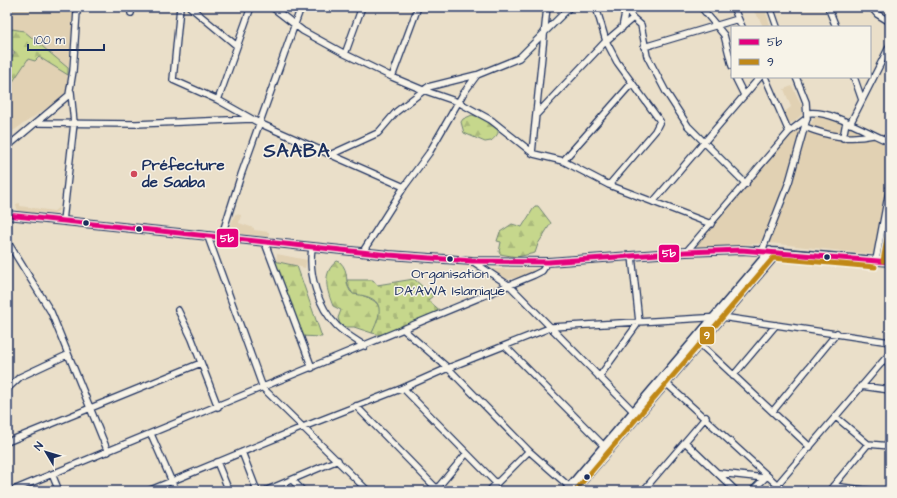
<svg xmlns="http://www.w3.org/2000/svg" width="897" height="498" font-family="'Architects Daughter',sans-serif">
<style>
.built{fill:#e1d1b3}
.forest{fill:url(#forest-firs);stroke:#708375}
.cemetery{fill:url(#cemetery-stones);stroke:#708375}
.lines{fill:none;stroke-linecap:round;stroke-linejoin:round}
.minor-casing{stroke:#1b2f5e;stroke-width:8}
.tertiary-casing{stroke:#1b2f5e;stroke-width:10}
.minor{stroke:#f7f3e8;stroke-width:5.5}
.tertiary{stroke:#f7f3e8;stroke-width:7}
.bus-1-casing{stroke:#f7f3e8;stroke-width:8}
.bus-2-casing{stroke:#f7f3e8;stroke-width:8}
.bus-1{stroke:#e5007d;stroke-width:5}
.bus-2{stroke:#c08818;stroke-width:5}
.poi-dot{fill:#d1495b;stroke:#f7f3e8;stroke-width:1.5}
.bus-dot{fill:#1b2f5e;stroke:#f7f3e8;stroke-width:1.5}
.labels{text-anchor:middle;stroke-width:3;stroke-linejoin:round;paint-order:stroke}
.bus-label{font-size:14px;fill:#1b2f5e;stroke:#f7f3e8}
.poi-label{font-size:15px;font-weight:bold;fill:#1b2f5e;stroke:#f7f3e8;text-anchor:start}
.district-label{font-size:19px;font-weight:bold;letter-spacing:1px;fill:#1b2f5e;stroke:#f7f3e8}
.line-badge{stroke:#f7f3e8;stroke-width:1.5}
.badge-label{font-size:11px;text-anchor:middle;font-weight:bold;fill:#fff}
</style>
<defs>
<pattern id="forest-firs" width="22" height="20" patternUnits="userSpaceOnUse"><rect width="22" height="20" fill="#c6d78c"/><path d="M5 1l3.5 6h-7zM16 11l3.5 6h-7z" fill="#aab97b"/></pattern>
<pattern id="cemetery-stones" width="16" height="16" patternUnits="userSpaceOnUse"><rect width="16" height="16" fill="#c6d78c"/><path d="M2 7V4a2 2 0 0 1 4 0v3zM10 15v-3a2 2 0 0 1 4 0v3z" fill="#aab97b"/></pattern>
</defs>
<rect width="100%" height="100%" fill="#eadfc9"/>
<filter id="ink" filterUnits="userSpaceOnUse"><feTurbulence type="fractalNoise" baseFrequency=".025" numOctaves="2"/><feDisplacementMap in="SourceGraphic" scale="8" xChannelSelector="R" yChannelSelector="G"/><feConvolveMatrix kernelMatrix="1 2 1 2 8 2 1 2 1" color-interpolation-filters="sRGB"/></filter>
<g filter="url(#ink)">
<path class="built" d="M7 7H74L66 95 7 135Z
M750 7H764L771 27H763L759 18Z
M792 86 802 106V114L794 122 789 123 783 113 791 107 784 89Z
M817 114 850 125 890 143V180L877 255 770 243 697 248 696 241 793 130 804 134Z
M20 203V206L54 211 58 208 59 210 54 214 39 212V215L18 212 16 204Z
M235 214 241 215 239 223 254 228V230L269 232V237L242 234 229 229Z
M277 254 307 260 305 268 276 261Z
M493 269H539V272L521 278 505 279 492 274Z"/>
<path class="forest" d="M12 29 24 31 68 68V75L39 57 35 61 28 59 12 83 7 80V65L15 52 7 46V37Z
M472 115C479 117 496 122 498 130 499 135 494 138 491 141L485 142 464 133 461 122 463 119Z
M535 206H538L551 223 538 244 535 253 517 257 500 254 499 252 501 242 497 241 500 232 512 224 522 227Z
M274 261 297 266 322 337 301 336Z
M337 261 340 262C350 272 344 281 350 291 353 295 357 294 361 295 386 303 382 313 372 333L354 327H345L340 324 338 318 341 310 333 306C327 291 321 273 337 261Z"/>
<path class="cemetery" d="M414 279 433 296 428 300 443 313 386 336 372 333C384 308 383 297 353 294L348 286 347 280H373L377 285Z"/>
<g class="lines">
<defs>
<path id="minor" d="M180 7 173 80 218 100 259 123 404 187
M190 7 237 46
M272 7 303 31 345 54 392 77 423 90 458 102 491 120 534 154 563 161 609 185 711 224
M596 7 606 41 617 62 660 121 655 131 609 185
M625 7 633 18 641 25 647 56 666 92 688 126 746 184
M701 7 724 35 732 66
M733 7 742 27
M770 7 777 27
M828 7 836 27
M871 7 877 14 890 22
M131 13 132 7
M622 28 626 8
M644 47 738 19
M345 54 362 7
M392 77 418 7
M735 77 744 95
M765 77 789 132
M854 77 862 100
M218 100 251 7
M808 113C832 110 867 133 890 142
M536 115 606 41 633 18
M38 123 136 124 251 119
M850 124 890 45
M805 127C828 136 848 140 873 135
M843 138 846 122
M7 147 69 95 73 71 77 11 79 7
M532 153 547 7
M332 154 378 133 396 112 428 87 476 75
M563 161 632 83
M653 202 760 77
M63 221 74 123 71 92
M208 237 263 388 368 491
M221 238 241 175 301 7
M7 241 51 312 108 452
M265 243 312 368
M312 248C308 274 318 307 337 326 345 334 356 340 365 346
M762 251 789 182 807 118 806 102 796 77
M686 252 789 132 807 118
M362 253 404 187 429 153 463 94 477 75 519 58 570 7
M876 260 890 185
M472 261 510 286 634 412
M178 310 192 339 218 407
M404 330 448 368 529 451 572 489
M697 341 810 447
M505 346 604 446
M733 376 776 325
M599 377 639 322 632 256
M666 383 784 491
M861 386 890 390
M403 388 496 483
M7 389 20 377 67 355
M356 406 437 489
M773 411 837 333
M836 417 868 444 890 446
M151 434 176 491
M7 442 201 363
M685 442 736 491
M242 452 257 491
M217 462 229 491
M719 473 765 478
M52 474 59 491
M292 480 303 491
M777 485 890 353
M833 486 872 491
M11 491 534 275 542 271 548 262
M148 491 303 427 403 388 448 368 552 327 722 317 890 342
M265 491 338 460
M435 491 466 454
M489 491 529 451
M643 491 706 417
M752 491 766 477
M829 491 868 444"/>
<path id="tertiary" d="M7 215 389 255 472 261 548 262 686 252 741 250 778 252 890 262
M566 491 770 251
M574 491 778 252"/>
</defs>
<use href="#minor" class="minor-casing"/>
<use href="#tertiary" class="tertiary-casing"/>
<use href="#minor" class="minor"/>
<use href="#tertiary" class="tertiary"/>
<defs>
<path id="bus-1" d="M7 215 389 255 472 261 548 262 686 252 741 250 890 262"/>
<path id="bus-2" d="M883 261 890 223
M575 491 773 258 875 267"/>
</defs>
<use href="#bus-1" class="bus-1-casing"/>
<use href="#bus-2" class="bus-2-casing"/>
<use href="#bus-1" class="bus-1"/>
<use href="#bus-2" class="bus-2"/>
</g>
</g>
<circle class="poi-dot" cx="134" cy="174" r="4"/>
<g class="bus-dot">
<circle cx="86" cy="223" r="3.5"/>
<circle cx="139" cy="229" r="3.5"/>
<circle cx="827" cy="257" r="3.5"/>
<circle cx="450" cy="259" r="3.5"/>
<circle cx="587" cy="477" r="3.5"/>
</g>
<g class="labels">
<g class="bus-label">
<text x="450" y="278">Organisation<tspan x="450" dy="17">DA'AWA Islamique</tspan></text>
</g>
<g class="poi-label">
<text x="142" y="170">Préfecture<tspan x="142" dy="17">de Saaba</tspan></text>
</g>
<g class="district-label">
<text x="297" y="157">SAABA</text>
</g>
</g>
<g class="line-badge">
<rect x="216" y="228" width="23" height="20" rx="4" fill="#e5007d"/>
<rect x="658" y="244" width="22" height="19" rx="4" fill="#e5007d"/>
<rect x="699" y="326" width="16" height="19" rx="4" fill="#c08818"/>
</g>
<g class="badge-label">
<text x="227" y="242">5b</text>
<text x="669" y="257">5b</text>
<text x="707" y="339">9</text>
</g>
<rect width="897" height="498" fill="none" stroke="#f7f3e8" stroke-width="24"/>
<rect x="12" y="12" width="873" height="474" fill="none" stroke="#1b2f5e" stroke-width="1.5" filter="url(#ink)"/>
<rect x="731" y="26" width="140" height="52" fill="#f7f3e8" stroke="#9fa5b1"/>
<rect x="739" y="39" width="20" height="6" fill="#e5007d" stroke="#9fa5b1"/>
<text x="767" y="46" font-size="12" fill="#1b2f5e">5b</text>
<rect x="739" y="59" width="20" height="6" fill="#c08818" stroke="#9fa5b1"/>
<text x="767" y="66" font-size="12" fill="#1b2f5e">9</text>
<g transform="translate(46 452) rotate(308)" stroke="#f7f3e8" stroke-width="3" paint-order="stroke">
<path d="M0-3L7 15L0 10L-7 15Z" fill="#1b2f5e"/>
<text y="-6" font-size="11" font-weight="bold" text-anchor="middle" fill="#1b2f5e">N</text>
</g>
<path d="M28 44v6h76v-6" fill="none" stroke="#1b2f5e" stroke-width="2"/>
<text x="34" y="44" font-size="12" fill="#1b2f5e" stroke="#f7f3e8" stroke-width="3" paint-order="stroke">100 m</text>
</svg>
